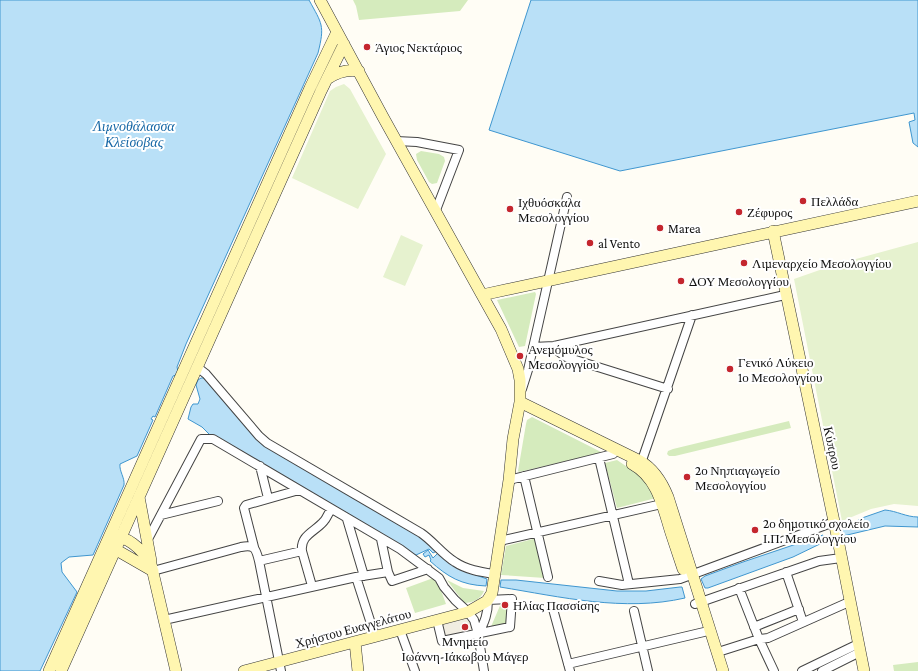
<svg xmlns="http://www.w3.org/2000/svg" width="918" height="671" font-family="'Crimson Pro',serif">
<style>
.green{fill:#d5ebbd}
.pitch{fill:#e6f2cf}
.plaza{fill:#f1ede2}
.water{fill:#b9e0f7;stroke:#3f96cf}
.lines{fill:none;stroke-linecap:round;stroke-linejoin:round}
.street-casing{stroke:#444;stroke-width:10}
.secondary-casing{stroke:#333;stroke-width:12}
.street{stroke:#fff;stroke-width:8}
.secondary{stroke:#fff6b0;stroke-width:11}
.poi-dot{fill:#c4262e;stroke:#fff;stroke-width:1.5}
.labels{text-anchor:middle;stroke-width:4;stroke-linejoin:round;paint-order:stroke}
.poi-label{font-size:13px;fill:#111;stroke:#fff;text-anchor:start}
.street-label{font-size:13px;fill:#111;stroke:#fff}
.water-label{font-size:14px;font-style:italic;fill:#1768a6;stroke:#fff}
</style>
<rect width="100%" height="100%" fill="#fffdf5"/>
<path class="green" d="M353 0H468L460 11 359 20 356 6Z
M421 151 439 154 444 157 445 161 437 183 432 184 429 182 417 160 416 154Z
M535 292 536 294 525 346 519 347 497 300Z
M532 417 601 452 600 453 519 472 518 471 526 424 527 420Z
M789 421 791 428 675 456H669L667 454 668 451 673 449Z
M617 460 645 479 656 498 617 508 605 463Z
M537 538 545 578 501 575 506 546Z
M436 577 446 604 415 613 406 588Z
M447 580 463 588 484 591C481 599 473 603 464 603Z
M502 601 509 602 506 625 490 629Z
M918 662V671H894L893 665Z"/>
<path class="pitch" d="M344 84 350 89 386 154 358 209 292 178 330 91 336 87Z
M401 235 423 245 405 286 383 277Z
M918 242V506L894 504 871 509 842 521 794 279 834 265Z"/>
<path class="plaza" d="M469 616 476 635 440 643 436 624Z"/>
<path class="water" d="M0 0H309C322 24 325 25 318 53L186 344 177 367 178 371 176 375 173 376 155 417 153 416 151 419 153 420 137 456 120 464C119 471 125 478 124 485L93 555 69 557 61 563 62 572 77 592 40 671H0Z
M531 0H918V147L913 143 909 122 915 120 914 113 620 171 489 130Z
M201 378H205L262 443 420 537 428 542 437 551 433 553 429 549 416 555 411 553 347 513 211 436 202 427 188 419 191 407 193 404H198L200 399 196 385 198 380Z
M885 510C897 511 906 517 918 517V527L885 526 843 536 842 530 862 518Z
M823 535 824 542 793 557 708 588H705L701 579 705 576 743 562Z
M428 550 433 558 438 553 459 569 487 579 486 586C461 585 448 577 430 561L431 560 429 555 425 557 423 554Z
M501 580H516L617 591H646L680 587H682L685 598C624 612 561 597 500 587Z"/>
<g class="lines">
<defs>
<path id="street" d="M396 141 417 142 459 150 436 210
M554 346 559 352 566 357 668 389
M533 347 554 346 785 295
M197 367 206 374 259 436 267 443 421 533C433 541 442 554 455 562 467 570 481 572 494 574
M522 389 528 370 567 197
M599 458 629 584
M260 466 268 498
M640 466 692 315
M524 476 548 577
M509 480 613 454
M161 515 218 501
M347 519 364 576
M381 539 388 572
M147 541 201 439H213L400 549 439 578 444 587 455 600 468 612 474 620 478 634 484 671
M500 541 662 504
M254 547 244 508 246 505 299 490
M259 561 302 551
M153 571 241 547C255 544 256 549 259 561L281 671
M786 572 803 622
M356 577 388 572 392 581 428 569
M599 581 622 585 680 579 834 522
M312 586 302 551C300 535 315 532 324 521 327 518 328 513 331 510
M739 588 759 639 768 638 849 602
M695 604 819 561 841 558
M553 609 570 671
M634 611 648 671
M164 620 356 577 375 636
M437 620 442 641 510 627 512 599 488 600C488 613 485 622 478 634
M754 627 799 609
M400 630 415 671
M718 652 759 639 774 671
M568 664 704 632
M802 671 858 644
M822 671 860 652"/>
<path id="secondary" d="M327 79C337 72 347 69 359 71
M773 231 840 550 864 671
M482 295 918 201
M520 402 640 461C654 469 662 482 668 497L723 671
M632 464C658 478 663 508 671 533 675 545 679 557 683 569
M139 497 151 561
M153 571 113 548 108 539C125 531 143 551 151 564L176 671
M355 642 358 671
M49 671 310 88 337 32
M61 671 321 91 344 44
M244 671 468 612 487 601 492 593 509 480 513 439 520 402V380L518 369 501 329 482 295 383 117 320 0"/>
</defs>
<use href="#street" class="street-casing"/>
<use href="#secondary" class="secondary-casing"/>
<use href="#street" class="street"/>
<use href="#secondary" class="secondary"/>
</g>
<g class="poi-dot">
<circle cx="367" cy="47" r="4"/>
<circle cx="803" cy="201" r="4"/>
<circle cx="510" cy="209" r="4"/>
<circle cx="739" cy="212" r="4"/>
<circle cx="660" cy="228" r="4"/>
<circle cx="590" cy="243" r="4"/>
<circle cx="744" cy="263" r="4"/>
<circle cx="681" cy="281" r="4"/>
<circle cx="520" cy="356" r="4"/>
<circle cx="730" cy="369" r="4"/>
<circle cx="687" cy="477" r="4"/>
<circle cx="755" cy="530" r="4"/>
<circle cx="505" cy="605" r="4"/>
<circle cx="465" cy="627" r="4"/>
</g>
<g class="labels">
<g class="poi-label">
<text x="375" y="52">Άγιος Νεκτάριος</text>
<text x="811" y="206">Πελλάδα</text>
<text x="518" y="207">Ιχθυόσκαλα<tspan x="518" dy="15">Μεσολογγίου</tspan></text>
<text x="747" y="217">Ζέφυρος</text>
<text x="668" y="233">Marea</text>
<text x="598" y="248">al Vento</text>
<text x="752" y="268">Λιμεναρχείο Μεσολογγίου</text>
<text x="689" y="286">ΔΟΥ Μεσολογγίου</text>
<text x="528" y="354">Ανεμόμυλος<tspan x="528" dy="15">Μεσολογγίου</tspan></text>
<text x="738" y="367">Γενικό Λύκειο<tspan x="738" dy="15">1ο Μεσολογγίου</tspan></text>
<text x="695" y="475">2ο Νηπιαγωγείο<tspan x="695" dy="15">Μεσολογγίου</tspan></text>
<text x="763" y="528">2ο δημοτικό σχολείο<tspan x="763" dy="15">Ι.Π. Μεσολογγίου</tspan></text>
<text x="513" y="610">Ηλίας Πασσίσης</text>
<text x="465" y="646" text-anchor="middle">Μνημείο<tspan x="465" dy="15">Ιωάννη-Ιάκωβου Μάγερ</tspan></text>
</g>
<g class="street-label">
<text transform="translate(833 448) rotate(78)" y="5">Κύπρου</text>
<text transform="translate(353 628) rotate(-15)" y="5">Χρήστου Ευαγγελάτου</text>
</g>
<g class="water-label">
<text x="134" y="131">Λιμνοθάλασσα<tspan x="134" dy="16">Κλείσοβας</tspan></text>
</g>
</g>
</svg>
